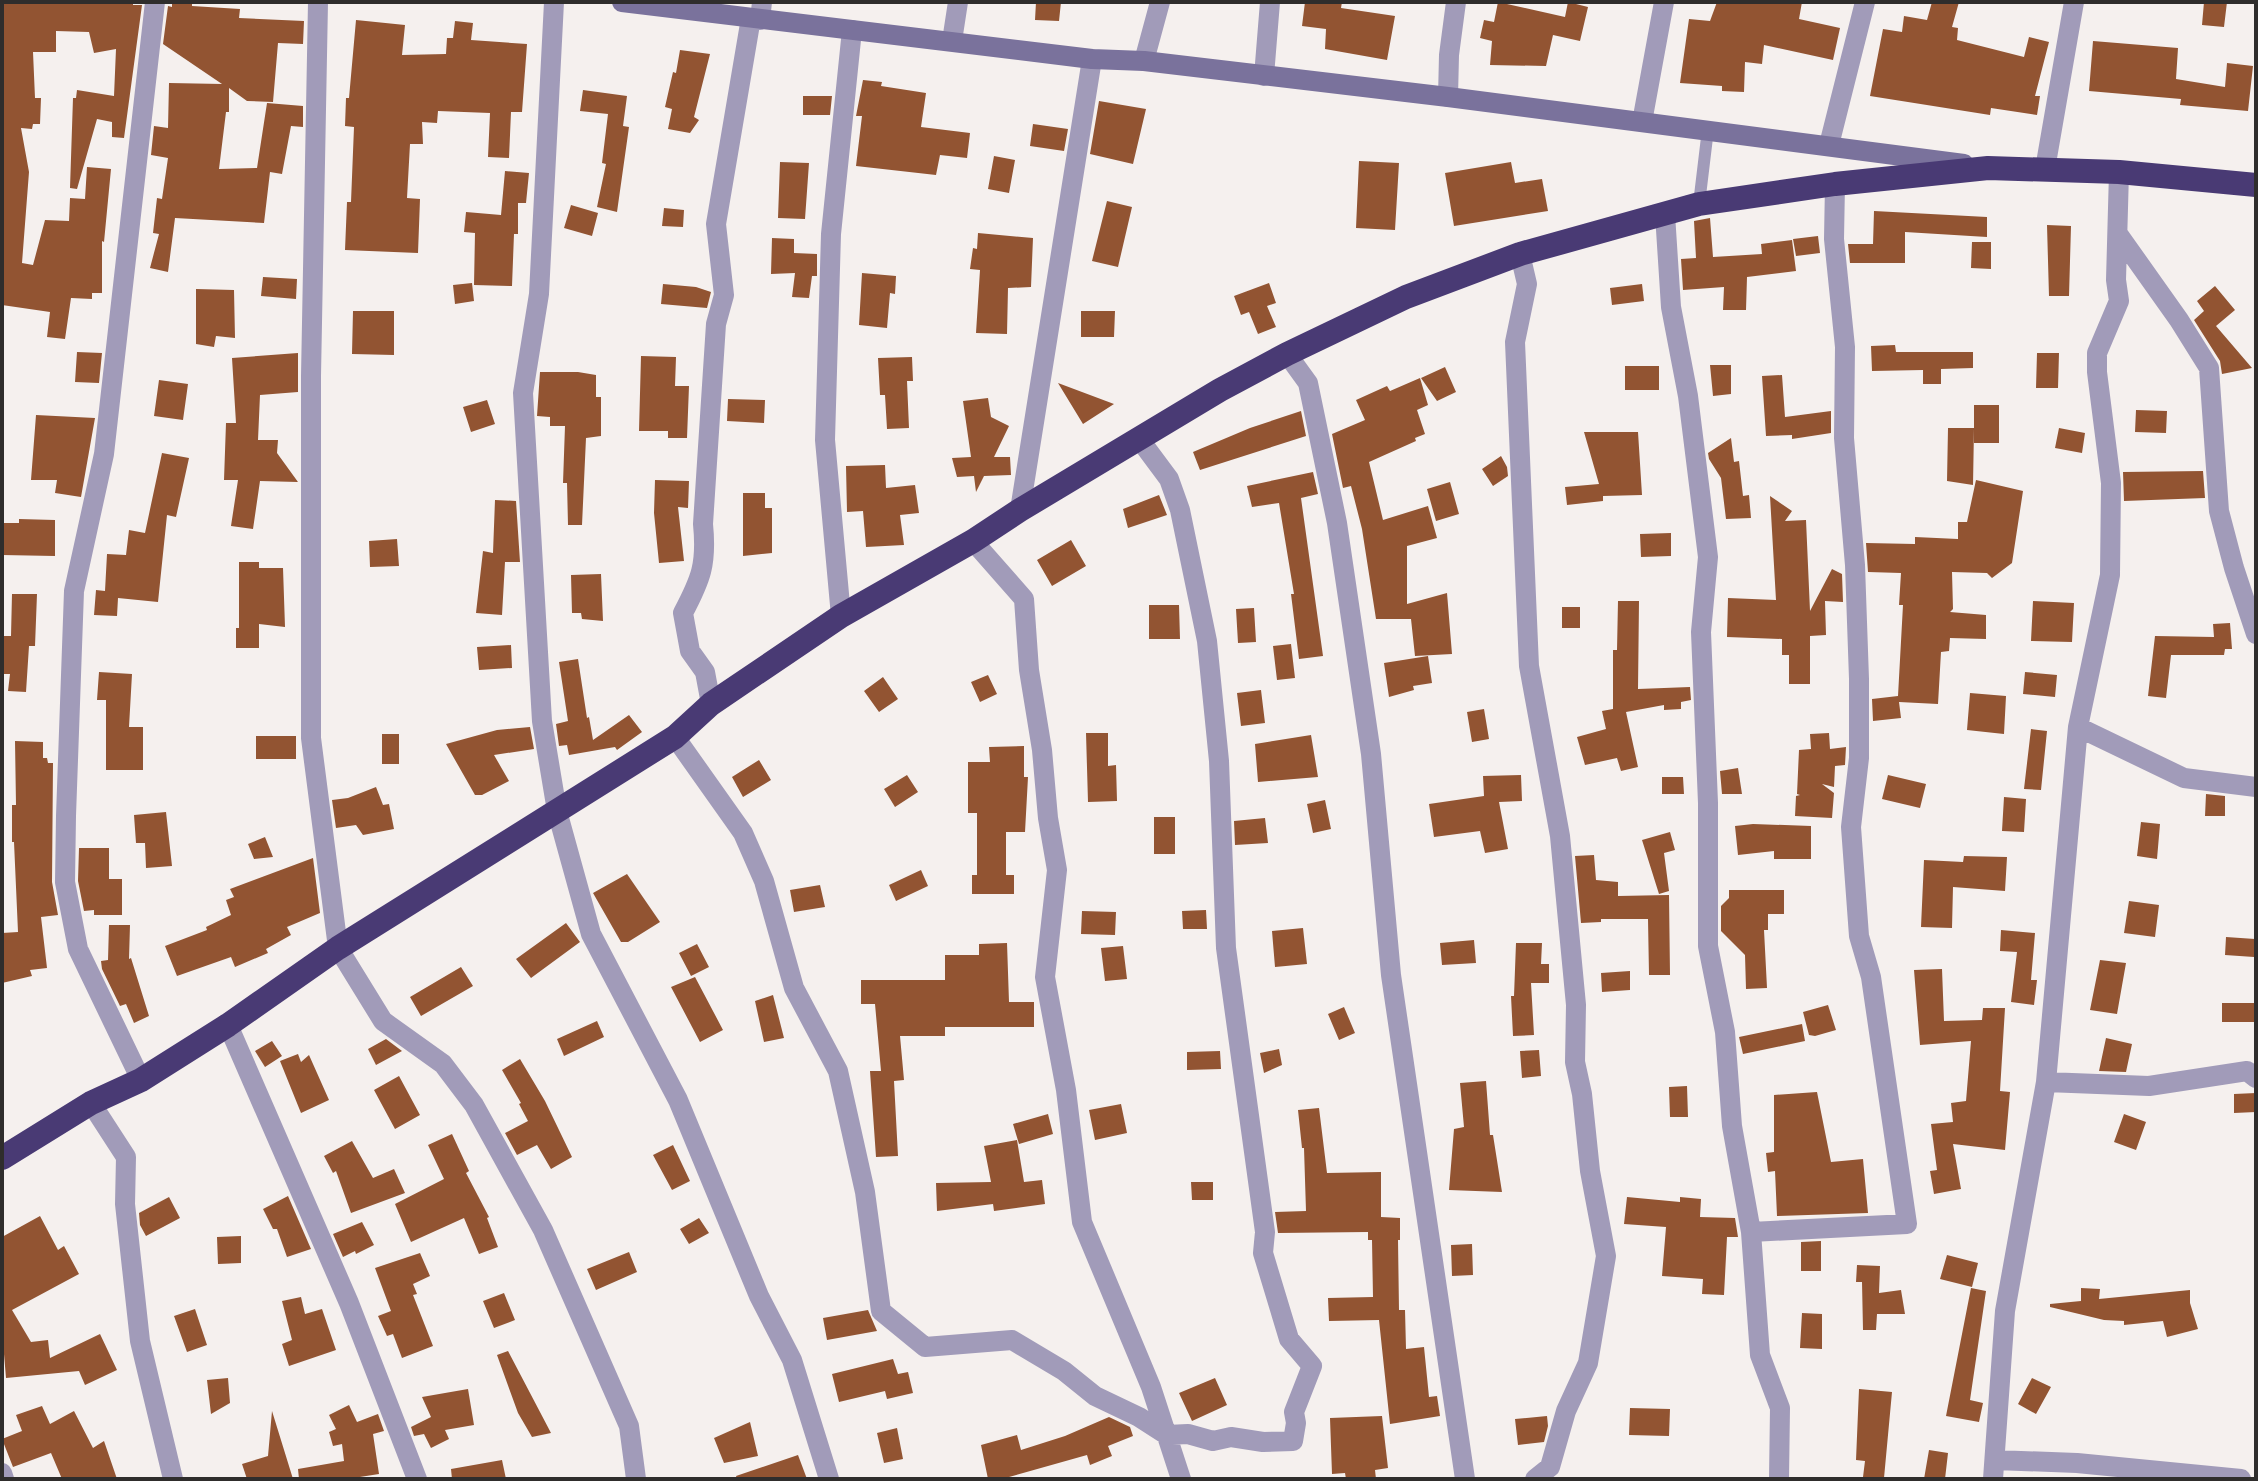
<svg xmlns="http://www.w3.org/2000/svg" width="2258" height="1481" font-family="'PT Sans Narrow',sans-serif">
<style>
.building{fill:#925432}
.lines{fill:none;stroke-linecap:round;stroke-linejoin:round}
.lane{stroke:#a19bb9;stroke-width:12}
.street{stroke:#a19bb9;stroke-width:20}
.secondary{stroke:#7a729c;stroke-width:20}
.highway{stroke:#493a74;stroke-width:24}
</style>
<rect width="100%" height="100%" fill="#f5f0ee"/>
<path class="building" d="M2 2H133V5H142L124 138 112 137V122L97 119 77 189 70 188 73 98H76L77 90 114 96 116 49 94 53 89 32 56 31V52H33L35 98H41L40 124H33L32 129 21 128 29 172 22 263 33 265 45 220 69 221 70 198 85 199 87 167 111 169 104 242 102 241V293H92V299L71 298 65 339 47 337 50 312 2 305Z
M172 2H192V6L240 9 239 18 304 21 303 44 278 43 273 102 247 101 229 88V112H226L219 169 257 168 267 103 303 106V127L291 126 282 174 270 172 264 223 175 218 168 272 150 268 159 234 153 233 157 198 162 199 168 158 151 155 154 126 168 128 169 83 222 84 163 44 168 6 172 7Z
M1036 2H1061L1059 21 1035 20Z
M1305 2H1342L1341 8 1395 16 1387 60 1325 49 1326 29 1302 26Z
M1498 2 1565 17 1568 2 1588 7 1580 41 1553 35 1546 66 1490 65 1492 41 1480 38 1484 20 1494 22Z
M1717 2H1802L1799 19 1840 28 1833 60 1764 45 1762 64 1745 62 1744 92 1722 91V86L1680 83 1689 19 1710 21Z
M1932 2H1959L1952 27 1958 28 1957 40 2024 57 2029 37 2049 42 2035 96H2040L2037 115 1991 108 1990 115 1870 96 1883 29 1902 32 1904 16 1927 20Z
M2204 2H2227L2224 27 2202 25Z
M356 20 405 25 402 55 446 54 447 38H453L455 21 473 23 471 40 527 44 522 112H511L509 158 488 157 490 113 438 111 437 123 422 122 423 144H410L407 198 420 199 418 253 345 250 347 202H351L354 127 345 126 346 98H349Z
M2093 41 2178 48 2176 79 2225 87 2227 63 2253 66 2248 111 2180 105 2181 99 2089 91Z
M680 50 710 54 694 117 699 120 690 133 668 129 672 109 665 107 673 72 676 73Z
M863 80 882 82 881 86 926 93 921 127 970 133 967 158 940 155 936 175 856 166 862 116H856Z
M583 90 627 96 623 126 629 127 617 212 597 207 606 164 602 163 608 114 580 111Z
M803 96H832L830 115H803Z
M1099 101 1146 109 1133 164 1090 154Z
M1033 124 1068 129 1064 151 1030 146Z
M994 156 1015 160 1009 193 988 189Z
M1359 161 1399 163 1395 230 1356 228Z
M780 162 809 163 805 219 778 218Z
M1511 162 1515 183 1542 179 1548 211 1454 226 1445 173Z
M505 171 529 173 526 203H518V234H514L512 286 474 285 475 233 464 232 466 212 501 215Z
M1107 201 1132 207 1118 267 1092 261Z
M571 205 598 213 592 236 564 228Z
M664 208 684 210 683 227 662 226Z
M1874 211 1987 217V237L1905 232V263H1850L1848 244H1873Z
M1710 218 1713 257 1762 254 1761 244 1792 240 1796 271 1747 277 1746 310H1723L1724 287 1683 290 1681 259 1696 258 1694 221Z
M2047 225 2071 226 2069 296H2049Z
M978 233 1033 238 1031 287 1008 288 1007 334 976 333 980 270 970 269 973 248 977 249Z
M1818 236 1820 253 1796 256 1793 239Z
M772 238 794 239V253L817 254V276H812L809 298 792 297 795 273 771 274Z
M1972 242H1991V269L1971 268Z
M862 273 896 276 895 294 890 293 887 328 859 325Z
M263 277 297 279 296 299 261 296Z
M472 283 474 301 455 304 453 285Z
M1269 283 1276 303 1267 306 1276 327 1258 334 1249 312 1241 315 1234 296Z
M663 284 696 287 711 292 707 308 661 304Z
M1642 284 1644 301 1612 305 1610 288Z
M2215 286 2235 310 2216 326 2252 368 2222 374 2220 361 2194 320 2204 311 2197 301Z
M196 289 234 290 235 338 216 336 214 347 196 344Z
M353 311H394V355L352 354Z
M1081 311H1115L1114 337H1081Z
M1895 345 1896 352H1973V368L1941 369V384H1923V370L1872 371 1871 346Z
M77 352 102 353 99 383 75 382Z
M298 353V392L260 395 258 440H278L277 453 298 482 260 481 253 529 231 526 238 480H224L226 423H236L232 358Z
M2037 353H2059L2058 388H2036Z
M641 356 676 357 675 386H689L687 438H668V431H639Z
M912 357 913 381H907L909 428 887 429 885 395H880L878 358Z
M1710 365H1731V394L1713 396Z
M1625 366H1659V390H1625Z
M1445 367 1456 392 1437 401 1421 378Z
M540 372H578L596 375V397H601V436L586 438 582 525H568L567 483H563L565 426H550V417L537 416Z
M1782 375 1785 417 1831 411V433L1792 439V435L1766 436 1762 376Z
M1420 378 1428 405 1417 410 1425 434 1415 438 1416 441 1369 462 1383 520 1428 506 1437 538 1407 546V604L1447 593 1452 654 1415 656 1411 619H1376L1362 529 1351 486 1343 488 1332 434 1365 420 1356 400 1387 386 1390 391Z
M159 380 188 384 183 420 154 416Z
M1058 383 1114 404 1083 424Z
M988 398 991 417 1009 426 994 457H1010L1011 475 984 476 976 492 974 476 957 477 952 458 971 457 963 401Z
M728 399 765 400 764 423 727 421Z
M487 400 495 424 471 432 463 407Z
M1974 405H1999V443H1974Z
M2136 410 2167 411 2166 433 2135 432Z
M1301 411 1306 436 1200 470 1193 452 1250 428Z
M36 415 95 418 81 497 55 493 57 480H31Z
M1948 428H1974L1973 485 1947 481Z
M2059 428 2085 433 2082 453 2055 448Z
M1584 432H1638L1642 495 1603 496V501L1567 505 1565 487 1599 484Z
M1731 438 1734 462 1739 461 1743 496 1749 495 1751 518 1726 519 1721 478 1709 459 1708 453Z
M162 453 189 458 176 517 167 515 158 602 118 598 117 616 94 615 96 590 105 591 107 554 126 555 129 530 145 533Z
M1501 456 1507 467 1508 476 1493 486 1482 469Z
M885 465 886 488 915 485 919 513 900 515 904 545 866 547 863 511 847 512 846 466Z
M2203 471 2205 498 2124 501 2123 472Z
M1313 472 1318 494 1301 498 1323 656 1299 659 1291 594H1294L1279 503 1252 507 1247 486Z
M655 480 689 481 688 508 678 507 684 561 659 563 654 513Z
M1976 480 2023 491 2012 563 1992 578 1987 573 1952 572 1953 609 1950 612 1986 615V639L1950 638 1949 651 1941 652 1938 704 1899 702 1901 718 1873 721 1872 699 1898 696 1903 605H1899L1901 573 1868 572 1866 543 1915 544V537L1958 539V522H1967Z
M1450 482 1459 514 1436 521 1427 489Z
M743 493H765V508H772V553L743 556Z
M1159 495 1167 515 1128 528 1123 509Z
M1770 496 1792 511 1785 521 1806 520 1810 611 1832 569 1842 574 1843 602 1825 601 1826 635 1810 636V684H1789V655H1782V639L1727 637 1728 598 1776 600Z
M495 500 516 501 520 562H505L502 615 476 613 483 551 493 553Z
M19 519 55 520V556L2 555V523H19Z
M1671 533V556L1641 557 1640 534Z
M397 539 399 566 370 567 369 541Z
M1071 540 1086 566 1052 586 1037 560Z
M239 562H259V568H283L285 627 259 624V648H236V628H239Z
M601 574 603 621 582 619 581 613H572L571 575Z
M12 594H37L35 646H29L26 692 8 691 10 674H2V636H11Z
M1618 601H1639L1638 689 1690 687 1691 700 1681 702V709L1664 710V705L1626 712 1638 767 1621 771 1617 758 1585 765 1577 737 1606 729 1602 711 1613 709V650H1617Z
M2033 601 2074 603 2072 642 2031 641Z
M1149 605H1179L1180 639H1149Z
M1562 607H1580V628H1562Z
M1254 608 1256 642 1238 643 1236 609Z
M2230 623 2232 649H2225L2224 655H2171L2166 698 2148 696 2155 636 2214 637 2213 624Z
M1291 644 1295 678 1277 680 1273 646Z
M511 645 512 668 479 670 477 647Z
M1428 656 1432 683 1413 686 1414 690 1389 697 1384 663Z
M578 659 587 718 589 717 593 740 629 715 642 732 617 750 615 747 569 755 567 745 559 746 556 724 568 721 559 662Z
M99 672 132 674 129 727H143V770H106V700H97Z
M2025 672 2057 675 2055 697 2023 694Z
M988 675 997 694 980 702 971 682Z
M883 677 898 699 879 712 864 691Z
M1261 690 1265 723 1241 726 1237 693Z
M1970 693 2006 696 2004 734 1967 730Z
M1484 709 1489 739 1472 742 1467 712Z
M530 727 534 749 494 755 509 781 482 795H475L446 744 497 730Z
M2031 729 2047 731 2041 790 2024 789Z
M1086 733H1108V766L1116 765 1117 801 1088 802Z
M1829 733 1830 749 1846 747 1845 765 1835 766 1834 787 1822 784 1834 793 1832 818 1795 816 1796 796 1800 795 1797 794 1799 750 1811 749 1810 734Z
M382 734H399V764H382Z
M1311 735 1318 777 1258 782 1255 744Z
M256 736H296V759H256Z
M15 741 43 742V758H47L48 763H53L52 882 58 915 41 917 47 968 30 970 32 976 2 983V933L18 932 14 842H12V805H16Z
M1024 746V777H1028L1025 832H1006V875H1014V894H972V875H977V813H968V762H990L989 747Z
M759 760 771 780 743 797 732 777Z
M1738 768 1742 794H1722L1720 771Z
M907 775 918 792 895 807 884 789Z
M1521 775 1522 801 1499 802 1508 849 1485 853 1480 831 1434 837 1429 804 1484 796 1483 776Z
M1888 775 1926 784 1920 808 1882 799Z
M1662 777H1683L1684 794H1662Z
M376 787 383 805 389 804 394 829 363 835 356 825 336 828 332 800 348 798Z
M2206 794 2225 796V816H2205Z
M2004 797 2026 799 2024 832 2002 831Z
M1325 800 1331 829 1313 833 1307 804Z
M166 812 172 866 146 868 145 843H136L134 815Z
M1154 817H1175V854H1154Z
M1265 818 1268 843 1235 845 1234 821Z
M2141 822 2160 824 2157 859 2137 856Z
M1753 824 1811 826V859H1774V851L1738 855 1735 826Z
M1670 832 1675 850 1664 853 1669 891 1659 894 1642 840Z
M265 837 273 857 254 859 248 844Z
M79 848H109V879H122V915H94V910L84 911 78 881Z
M1594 855 1596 880 1618 882V896L1669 895 1670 975H1649L1648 919H1601V922L1581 923 1575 856Z
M1964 856 2007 857 2005 891 1953 887 1952 928 1921 927 1924 860 1963 862Z
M313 858 320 913 287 927 291 935 266 949 268 953 235 967 231 957 177 976 165 946 207 930 206 927 231 915 226 900 234 897 230 889Z
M921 870 928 886 896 901 889 885Z
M627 874 660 922 628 942H621L593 893Z
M820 885 825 907 794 912 790 890Z
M1729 890H1784V914H1768V930H1764L1767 988 1746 989 1745 955 1721 931V906L1729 898Z
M2129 901 2159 905 2155 937 2124 933Z
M1206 910 1207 929H1183L1182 911Z
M1082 911 1116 912 1115 935 1081 934Z
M566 923 580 942 531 978 516 959Z
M109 925H130L129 959 131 958 149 1016 134 1023 126 1004 120 1006 102 969 101 961 108 960Z
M1303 928 1307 964 1275 967 1272 931Z
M2001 930 2035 933 2031 980H2037L2034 1005 2011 1002 2017 952 2000 951Z
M2226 937 2255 939 2254 957 2225 955Z
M1474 940 1476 963 1442 965 1440 943Z
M1007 943 1009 1002H1034V1027H945V1036H900L904 1080 894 1081 898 1156 876 1157 870 1071H881L875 1004H861V980H945V955H979V944Z
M1516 943H1542L1541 964H1549V983H1531L1534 1035 1513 1036 1511 996H1514Z
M697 944 709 967 691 976 679 953Z
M1123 946 1127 979 1105 981 1101 948Z
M2100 960 2126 963 2117 1014 2090 1010Z
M461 967 473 986 421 1016 410 997Z
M1942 969 1944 1021 1982 1020 1983 1008H2005L2000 1091 2010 1092 2005 1150 1953 1144 1961 1189 1934 1194 1930 1171 1937 1170 1931 1124 1953 1122 1951 1103 1966 1101 1971 1041 1920 1045 1914 970Z
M1630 971V990L1602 992 1601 973Z
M695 977 723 1030 700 1042 671 987Z
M773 995 784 1038 764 1042 755 1001Z
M2222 1003H2256V1022H2222Z
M1828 1005 1836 1030 1815 1036 1809 1035 1803 1012Z
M1344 1007 1355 1033 1339 1040 1328 1014Z
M597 1021 604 1037 564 1056 557 1039Z
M1802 1024 1805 1041 1743 1054 1739 1037Z
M2106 1038 2132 1044 2126 1072 2099 1071Z
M386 1039 402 1051 376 1065 368 1049Z
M272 1041 282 1056 265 1067 255 1051Z
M1279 1049 1282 1065 1264 1073 1260 1053Z
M1539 1050 1541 1076 1522 1078 1520 1051Z
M1220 1051 1221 1069 1187 1070V1052Z
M298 1054 301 1062 309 1055 329 1100 301 1113 280 1061Z
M520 1059 545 1101 572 1157 551 1169 537 1145 517 1155 505 1133 528 1121 519 1104 521 1103 502 1070Z
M399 1076 420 1115 395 1129 374 1090Z
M1486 1081 1490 1135H1493L1502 1192 1449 1190 1454 1129 1464 1127 1460 1083Z
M1687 1086 1688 1117H1670L1669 1087Z
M1817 1092 1831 1162 1863 1159 1868 1213 1777 1216 1775 1171 1768 1172 1766 1153 1774 1152V1095Z
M2256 1093V1112L2234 1113V1094Z
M1121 1104 1127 1133 1095 1140 1089 1110Z
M1319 1108 1327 1173 1381 1172V1217L1400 1218V1240H1398L1399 1310H1405L1406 1349 1424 1347 1429 1397 1437 1396 1440 1416 1390 1424 1379 1320 1329 1321 1328 1298 1373 1297 1372 1240H1368V1232L1278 1233 1275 1212 1306 1211 1304 1148H1302L1298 1110Z
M1048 1114 1053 1134 1019 1144 1013 1124Z
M2124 1114 2146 1122 2136 1150 2114 1142Z
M452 1134 469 1171 466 1173 489 1217 487 1218 498 1247 479 1254 464 1218 411 1242 395 1204 444 1179 428 1145Z
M1017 1140 1024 1182 1042 1180 1045 1204 994 1211 993 1204 937 1211 936 1183 991 1182 984 1146Z
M352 1141 373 1178 394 1169 405 1193 351 1213 336 1171 333 1173 324 1156Z
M673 1145 690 1181 672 1190 653 1155Z
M1191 1182H1213V1200H1192Z
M288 1196 311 1249 287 1257 277 1229H273L263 1209Z
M169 1197 180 1218 146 1236 140 1225 139 1213Z
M1627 1197 1680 1202V1197L1701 1199 1700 1217 1735 1218 1738 1237H1727L1724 1295 1702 1294 1703 1279 1662 1276 1666 1227 1624 1224Z
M40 1216 58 1250 64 1246 79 1274 12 1310 31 1342 48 1340 50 1358 100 1334 117 1370 85 1385 79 1371 6 1378 2 1330V1237Z
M699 1218 709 1233 689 1244 680 1229Z
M362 1222 374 1245 356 1254 355 1251 343 1257 333 1234Z
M241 1236V1263L218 1264 217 1237Z
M1821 1241V1271H1801V1242Z
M1472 1244 1473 1275 1452 1276 1451 1245Z
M629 1252 637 1272 596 1290 587 1269Z
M420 1253 430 1276 413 1284 417 1294 413 1295 433 1346 402 1358 393 1334 387 1336 378 1316 391 1311 375 1268Z
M1947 1255 1978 1263 1972 1287 1940 1279Z
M1857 1265 1880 1266 1879 1293 1901 1290 1905 1314H1877L1876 1330H1863L1862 1282H1856Z
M1971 1288 1986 1291 1970 1400 1983 1403 1979 1422 1946 1416Z
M2081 1288 2100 1289 2099 1299 2190 1290V1303L2198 1329 2167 1337 2163 1321 2124 1325V1321L2104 1320 2050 1307V1304L2081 1301Z
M504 1293 515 1320 494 1328 483 1301Z
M301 1297 305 1314 322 1309 336 1350 289 1366 282 1344 292 1340 282 1301Z
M195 1309 207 1345 187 1352 174 1316Z
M868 1310 877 1331 827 1340 823 1318Z
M1802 1313 1822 1314V1349L1800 1348Z
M508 1351 551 1433 532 1437 518 1413 497 1355Z
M893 1359 898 1374 908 1372 913 1393 887 1399 885 1391 839 1402 832 1374Z
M228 1378 230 1403 211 1414 207 1380Z
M1215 1378 1227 1405 1192 1421 1179 1393Z
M2032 1378 2051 1387 2036 1414 2018 1404Z
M468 1389 474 1425 445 1430 449 1439 431 1448 424 1434 414 1436 411 1427 431 1417 422 1397Z
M1859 1389 1892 1392 1884 1478 1863 1477 1865 1461 1856 1460Z
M349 1405 357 1422 378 1414 384 1431 373 1434 379 1474 347 1479H299L298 1469 344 1461 342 1444 333 1446 329 1432 336 1429 329 1415Z
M42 1406 50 1424 74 1411 93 1448 104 1441 117 1479H62L51 1453 13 1467 2 1439 22 1431 16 1415Z
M1630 1408 1670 1409 1669 1436 1629 1435Z
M272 1411 293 1479H247L242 1464 268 1456Z
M1382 1416 1388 1468 1375 1470 1376 1479H1346L1345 1473 1332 1474 1330 1418Z
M1547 1416 1548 1426 1544 1442 1518 1445 1515 1419Z
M1109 1417 1130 1427 1133 1436 1108 1446 1112 1456 1090 1465 1087 1455 1002 1479H988L981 1445 1017 1435 1021 1450 1065 1436Z
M750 1422 758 1456 724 1463 714 1438Z
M897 1428 903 1459 884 1463 877 1433Z
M1929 1450 1948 1453 1945 1479H1924Z
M798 1455 807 1479H737L736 1476Z
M502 1460 506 1479H452L451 1469Z"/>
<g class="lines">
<path class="lane" d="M1699 204 1708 129"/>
<path class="street" d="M318 2 311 376V738L338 948 383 1021 443 1064 474 1105 543 1230 629 1426 636 1479
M554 2 539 294 523 393 542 721 557 811 591 934 678 1100 759 1296 792 1360 829 1479
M760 20 762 2
M952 41 958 2
M1144 61 1160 2
M1264 76 1270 2
M1448 97 1449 55 1456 2
M1642 122 1664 2
M1829 145 1865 2
M2045 169 2074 2
M1665 214 1671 307 1688 396 1708 557 1701 632 1708 803V946L1725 1032 1732 1126 1751 1232 1760 1355 1780 1408 1779 1479
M2118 234 2179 320 2209 368 2219 511 2234 568 2256 634
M1520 254 1527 284 1515 342 1529 666 1560 836 1576 1005 1575 1062 1582 1094 1590 1171 1606 1256 1588 1363 1566 1411 1550 1467 1535 1479
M1287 354 1308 383 1337 523 1371 754 1391 975 1465 1479
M1020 510 1092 59
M973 541 1024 599 1029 670 1042 750 1048 818 1057 870 1045 977 1066 1090 1082 1222 1151 1387 1181 1479
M841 616 825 440 831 234 852 30
M711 704 705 672 690 651 683 613C701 579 707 564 703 524L716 324 724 295 716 224 751 18
M2078 727 2184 778 2256 787
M675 737 743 833 764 881 794 988 838 1071 865 1192 881 1311 925 1347 1012 1340 1064 1371 1095 1396 1139 1417 1167 1435 1188 1434 1213 1441 1231 1437 1263 1442 1293 1441 1296 1423 1294 1412 1312 1366 1289 1339 1263 1253 1265 1232 1226 948 1219 761 1207 641 1180 510 1169 479 1140 440
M228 1025 349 1303 417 1479
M141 1080 78 949 65 882 66 816 74 591 104 454 155 2
M2046 1082 2149 1086 2247 1071 2256 1078
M91 1103 126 1157 125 1204 140 1341 173 1479
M1751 1232 1907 1224 1871 977 1859 936 1851 827 1859 758V679L1855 565 1844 438 1845 347 1834 239 1835 184
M1995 1460 2077 1463 2241 1479
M2 1473 4 1479
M1993 1479 2005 1311 2046 1082 2078 727 2110 575 2111 483 2097 372V353L2119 301 2116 280 2119 172"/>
<path class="secondary" d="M622 2 1092 59 1144 61 1448 97 1964 164"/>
<path class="highway" d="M2 1158 91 1103 141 1080 228 1025 338 948 675 737 711 704 841 616 973 541 1020 510 1220 390 1287 354 1406 297 1520 254 1699 204 1835 184 1988 168 2119 172 2256 185"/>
</g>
<rect width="2258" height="1481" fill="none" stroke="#2f2d2c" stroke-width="8"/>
</svg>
